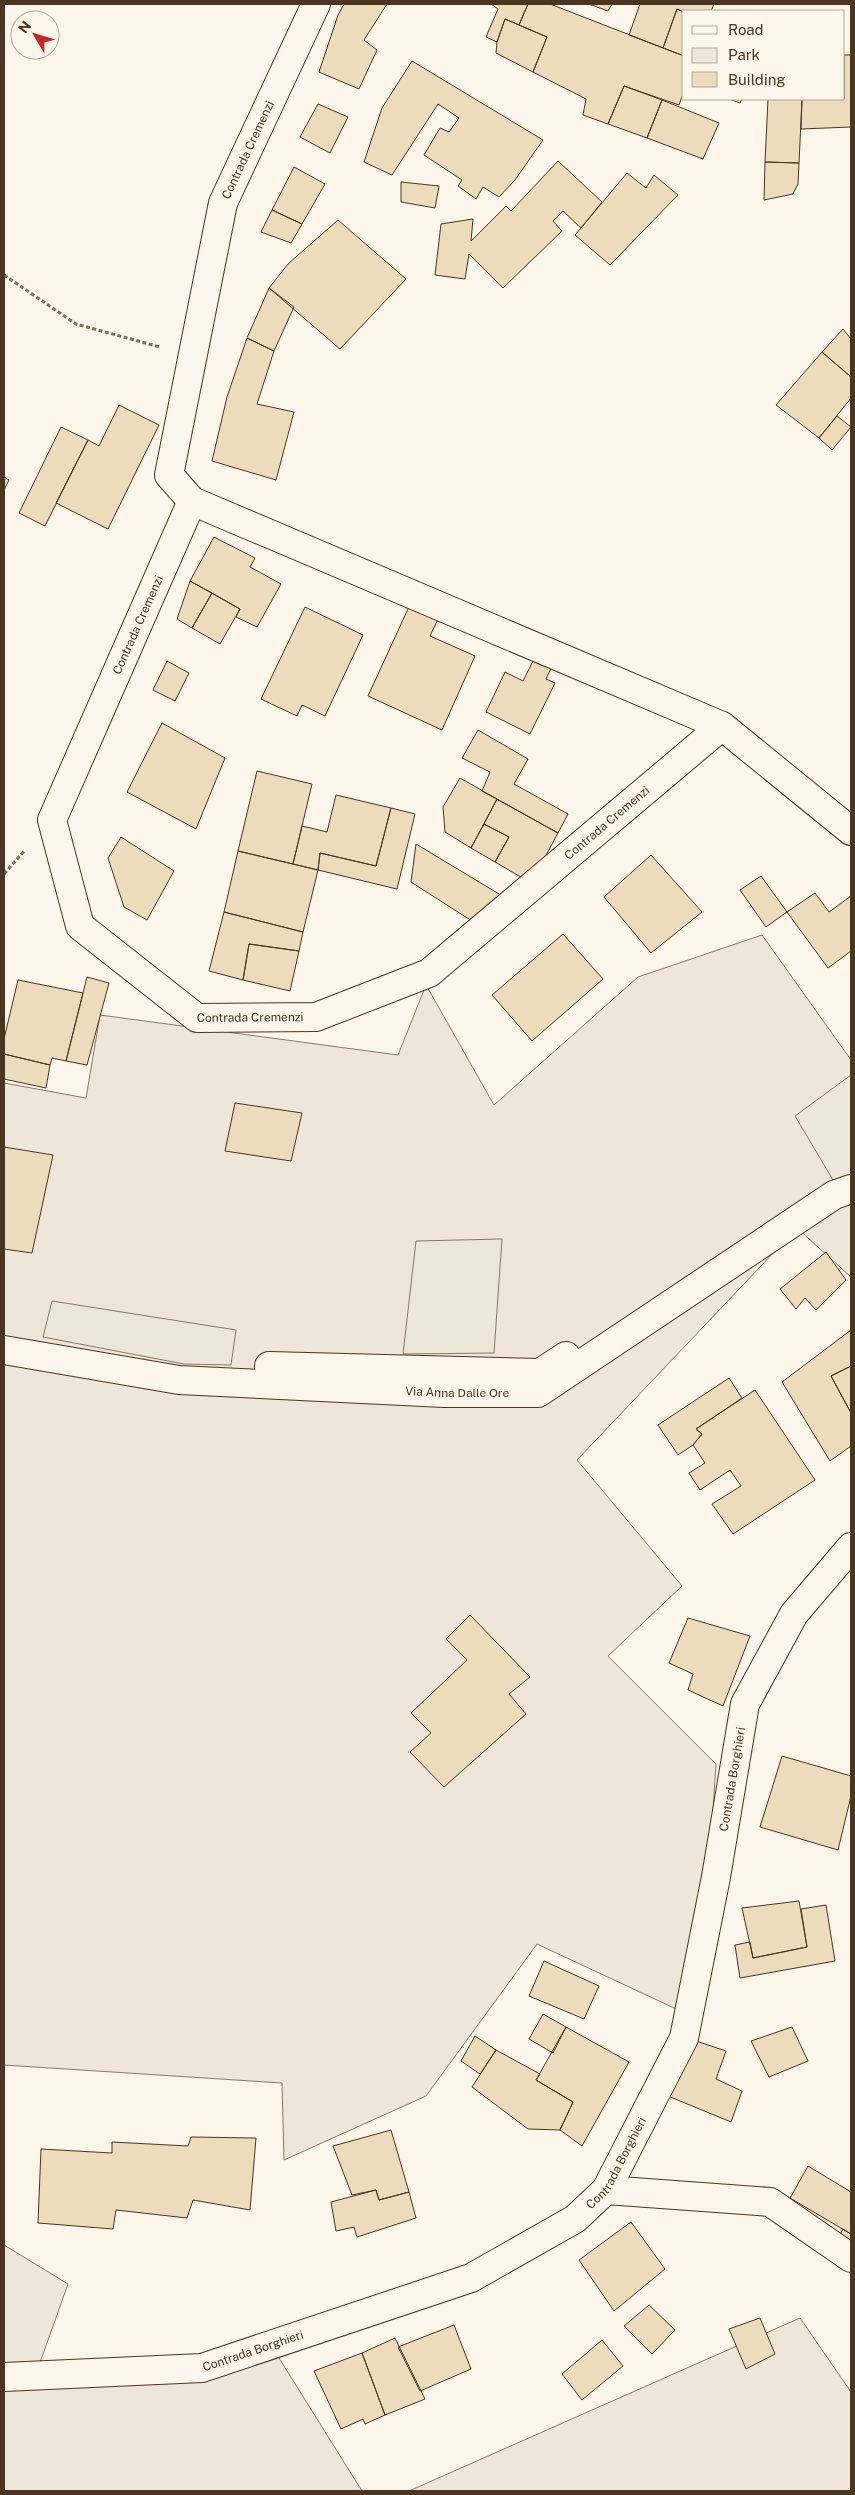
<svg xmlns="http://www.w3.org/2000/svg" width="855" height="2495" font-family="'Public Sans',sans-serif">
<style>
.green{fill:#ede6d9;stroke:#887966}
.parking{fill:#ede7d9;stroke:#887966}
.building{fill:#ecdcbc;stroke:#4a3520}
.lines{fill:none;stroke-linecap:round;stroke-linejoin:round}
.street-casing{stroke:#4a3520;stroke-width:30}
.secondary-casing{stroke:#4a3520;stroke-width:30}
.path{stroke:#7f6f5c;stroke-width:3;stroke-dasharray:4 2.5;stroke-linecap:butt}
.street{stroke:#fbf6e9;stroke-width:28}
.secondary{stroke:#fbf6e9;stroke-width:28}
.labels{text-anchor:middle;stroke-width:4;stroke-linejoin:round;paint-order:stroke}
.street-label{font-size:12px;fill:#4a3520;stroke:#fbf6e9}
</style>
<rect width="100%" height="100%" fill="#fbf6e9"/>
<path class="green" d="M762 935 851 1060V1277L797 1228 577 1460 682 1586 608 1656 716 1764 706 1920 687 2014 537 1944 426 2096 284 2160 282 2083 4 2065V1083L86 1098 100 1015 398 1055 426 985 494 1105 638 977Z
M4 2245 68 2284 32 2385 274 2350 362 2491H4Z
M800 2318 851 2392V2491H409Z"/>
<path class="parking" d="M851 1075V1174L833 1180 795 1116Z
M502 1239 494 1353 403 1354 416 1241Z
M52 1301 236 1330 231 1365 184 1364 43 1337Z"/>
<path class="building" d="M344 4H387L364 40 377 50 359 89 319 72 338 15Z
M491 4H528L519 25 505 19 497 42 486 37 498 9Z
M528 4H550L684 56V91L679 105 624 86 608 124 583 115 586 99 533 72 547 37 519 25Z
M589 4H612L608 11Z
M640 4H714L711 11 684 12 677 9 663 48 629 35Z
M677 9 684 12V56L663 48Z
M505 19 547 37 533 72 496 53 497 42Z
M844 55H851V127L801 129 802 99H844Z
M412 61 543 140 515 180 499 197 483 187 476 199 458 186 462 180 424 155 440 128 449 132 459 118 438 104 392 175 364 162 382 108Z
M624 86 662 100 647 138 608 124Z
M729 99H742L740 103Z
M768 99H802L799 163 765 162Z
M662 100 719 123 703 159 647 138Z
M318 104 348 117 330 153 300 137Z
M558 161 602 202 581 228 563 211 553 221 562 231 503 288 469 254 465 279 435 275 441 224 473 219 471 241 506 206 511 211Z
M765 162 799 163 798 184 793 194 764 200Z
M294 167 325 184 302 224 272 210Z
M627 173 646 188 654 175 678 195 610 265 575 235Z
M401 182 439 186 435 208 401 202Z
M272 210 302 224 291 243 261 232Z
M338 220 406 279 340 349 269 288 288 264Z
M269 288 294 307 274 351 247 338Z
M843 329 851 339V377L822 352Z
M247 338 274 351 257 404 294 412 276 480 212 461 227 397Z
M822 352 851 377V398L819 438 776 405Z
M119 405 159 425 108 529 56 503 88 440 99 446Z
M837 416 851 427 832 450 819 438Z
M61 427 88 440 45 526 19 513Z
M4 477 9 480 4 490Z
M214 537 255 558 250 567 281 584 257 627 236 617 240 609 190 581Z
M190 581 212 593 192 628 177 619Z
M212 593 240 609 220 644 192 628Z
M413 598 442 611 430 636 475 656 442 730 368 696Z
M305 607 363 635 325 716 302 705 297 716 261 699Z
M536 655 553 664 546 679 555 683 530 734 486 712 505 672 523 681Z
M167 661 189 673 175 701 153 690Z
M162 723 225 758 196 829 127 792Z
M478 730 528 759 514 784 568 814 558 833 482 791 490 772 462 758Z
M257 771 312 784 293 864 238 851Z
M460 778 497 799 471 848 445 832 443 807Z
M336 795 391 808 376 866 320 853 318 870 293 864 302 826 327 832Z
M497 799 558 833 531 883 495 862 509 837 484 824Z
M391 808 415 814 397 889 318 870 320 853 376 866Z
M484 824 509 837 495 862 471 848Z
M121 837 174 871 147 920 124 907 108 858Z
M416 844 514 903 486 930 411 882Z
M238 851 318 870 303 932 224 912Z
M651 855 702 912 651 953 604 897Z
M761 876 787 912 766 927 740 890Z
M815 893 829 912 851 896V951L828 968 787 912Z
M224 912 303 932 299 951 249 944 243 980 209 971Z
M563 934 603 979 532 1041 492 995Z
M249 944 299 951 290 991 243 980Z
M87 977 109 983 87 1065 66 1061Z
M18 980 83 993 66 1061 52 1058 50 1065 4 1054V1039Z
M4 1054 50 1065 46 1088 4 1079Z
M235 1103 302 1113 291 1161 225 1151Z
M4 1147 53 1155 32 1253 4 1249Z
M826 1252 846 1280 816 1310 805 1298 796 1309 780 1289Z
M851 1330V1366L831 1376 851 1413V1446L830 1461 782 1382Z
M851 1366V1413L831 1376Z
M729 1378 742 1398 696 1429 702 1434 693 1445 678 1455 658 1425Z
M755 1390 815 1480 733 1534 712 1504 741 1486 730 1470 700 1490 689 1473 705 1463 693 1445 702 1434 696 1429Z
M470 1615 530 1677 509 1694 526 1714 444 1787 410 1752 431 1733 411 1713 467 1660 446 1639Z
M688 1618 750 1636 723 1706 688 1690 693 1674 669 1663Z
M782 1756 851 1776V1796L838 1850 760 1827Z
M799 1901 807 1947 753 1958 742 1908Z
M826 1905 835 1961 740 1978 735 1945 750 1942 753 1958 807 1947 801 1909Z
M544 1961 599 1986 584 2019 529 1996Z
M543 2014 566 2027 553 2053 529 2039Z
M566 2027 629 2062 582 2146 560 2130 573 2102 536 2080Z
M792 2027 808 2061 769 2077 751 2041Z
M475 2036 496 2050 480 2074 461 2061Z
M690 2039 726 2051 716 2079 742 2091 731 2122 668 2096Z
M496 2050 540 2074 536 2080 573 2102 560 2130 528 2129 472 2087Z
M391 2130 409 2192 379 2200 376 2190 352 2195 333 2146Z
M191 2137 256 2138 250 2210 193 2200 187 2218 116 2210 113 2229 38 2223 41 2149 112 2153V2142L188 2146Z
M808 2166 851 2192V2234L790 2198Z
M376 2190 379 2200 409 2192 416 2218 357 2237 354 2227 336 2231 331 2202Z
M631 2222 665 2269 614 2311 579 2260Z
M843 2229 851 2234V2247L838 2238Z
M649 2305 675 2330 652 2354 624 2326Z
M760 2318 775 2354 746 2369 729 2329Z
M454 2325 471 2369 420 2391 398 2347Z
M395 2338 425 2399 385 2415 362 2353Z
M602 2340 623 2366 582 2400 562 2374Z
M362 2353 385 2415 365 2424 363 2419 341 2429 314 2371Z"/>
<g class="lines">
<defs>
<g id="street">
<path d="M316 4 223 203 169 475 192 501 722 726 851 831"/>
<path id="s1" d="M192 501 52 820 80 926 197 1018 316 1017 429 973 722 726"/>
<path id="s2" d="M4 1350 179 1380 444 1393H538L834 1195 851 1189"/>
<path d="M269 1366 540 1373 566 1356"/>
<path d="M606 2190 770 2202 851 2258"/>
</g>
<g id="secondary">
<path id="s3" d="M4 2377 202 2368 471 2278 575 2219 606 2190 684 2038 716 1877 745 1704 794 1614 851 1547"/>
</g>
</defs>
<use href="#street" class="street-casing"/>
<use href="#secondary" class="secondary-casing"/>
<path class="path" d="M4 275 76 324 160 347
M4 874 25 850"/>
<use href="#street" class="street"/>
<use href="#secondary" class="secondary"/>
</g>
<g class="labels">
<g class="street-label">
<text transform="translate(248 150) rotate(-65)" y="4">Contrada Cremenzi</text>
<text transform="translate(138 625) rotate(-66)" y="4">Contrada Cremenzi</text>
<text dy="4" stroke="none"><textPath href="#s1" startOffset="1080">Contrada Cremenzi</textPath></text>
<text dy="4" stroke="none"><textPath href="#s1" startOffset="660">Contrada Cremenzi</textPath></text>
<text dy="4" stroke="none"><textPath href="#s2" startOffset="456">Via Anna Dalle Ore</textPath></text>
<text dy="4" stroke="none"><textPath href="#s3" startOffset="1078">Contrada Borghieri</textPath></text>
<text dy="4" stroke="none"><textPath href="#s3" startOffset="672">Contrada Borghieri</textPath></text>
<text dy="4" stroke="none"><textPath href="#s3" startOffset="252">Contrada Borghieri</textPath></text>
</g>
</g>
<rect width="855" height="2495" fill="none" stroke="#4a3520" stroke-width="10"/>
<rect x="682" y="10" width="162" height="90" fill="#fbf6e9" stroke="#b4a999"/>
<rect x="692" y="26" width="25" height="8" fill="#fbf6e9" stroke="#b4a999"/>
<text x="728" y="35" font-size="15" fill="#4a3520">Road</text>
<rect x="692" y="48" width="25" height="15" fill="#ede6d9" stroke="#b4a999"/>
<text x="728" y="60" font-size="15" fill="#4a3520">Park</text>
<rect x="692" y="72" width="25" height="15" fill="#ecdcbc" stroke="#b4a999"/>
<text x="728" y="85" font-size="15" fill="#4a3520">Building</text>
<g transform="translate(35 35) rotate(308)"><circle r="24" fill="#fbf6e9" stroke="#b4a999"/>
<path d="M0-4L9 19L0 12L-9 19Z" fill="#c62828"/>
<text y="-8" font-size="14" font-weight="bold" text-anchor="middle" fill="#4a3520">N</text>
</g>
</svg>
